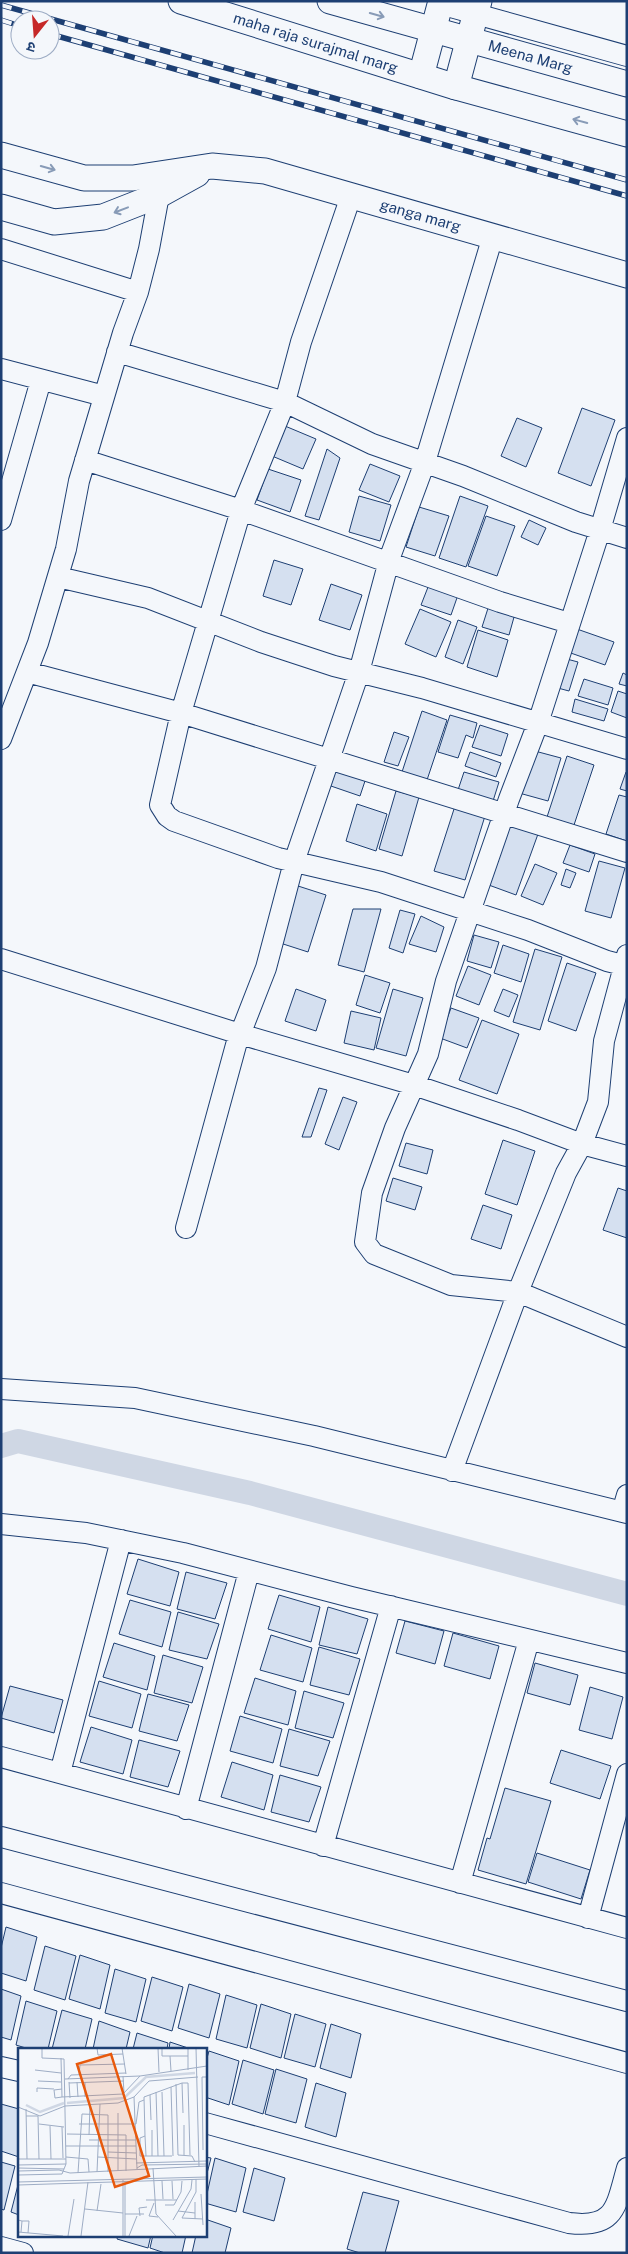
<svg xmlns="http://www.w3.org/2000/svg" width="628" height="2254" font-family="'Public Sans','Noto Sans Devanagari',sans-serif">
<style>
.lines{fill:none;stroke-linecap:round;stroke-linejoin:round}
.canal{stroke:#cfd7e4;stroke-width:24}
.building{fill:#d5e0f0;stroke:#1d3f73}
.minor-casing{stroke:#1d3f73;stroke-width:22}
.tertiary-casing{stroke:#1d3f73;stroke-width:27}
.minor{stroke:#f4f7fb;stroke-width:20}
.tertiary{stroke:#f4f7fb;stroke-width:25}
.rail-casing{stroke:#1d3f73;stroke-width:5.5}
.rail{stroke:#f4f7fb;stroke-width:4;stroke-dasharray:11;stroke-linecap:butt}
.oneway{stroke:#889bb7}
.labels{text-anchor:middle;stroke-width:4;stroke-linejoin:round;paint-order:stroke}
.street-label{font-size:15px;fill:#1d3f73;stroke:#f4f7fb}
.inset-river{fill:none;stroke:#cfd7e4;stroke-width:2.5}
.inset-road{fill:none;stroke:#9eadc5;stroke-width:1}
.view{fill:#e8590c;fill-opacity:0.15;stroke:#e8590c;stroke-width:2.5}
.inset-edge{fill:none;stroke:#1d3f73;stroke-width:2.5}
</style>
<rect width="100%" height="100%" fill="#f4f7fb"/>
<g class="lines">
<path class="canal" d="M1 1446 18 1441 250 1493 627 1594"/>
</g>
<path class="building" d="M582 408 615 420 591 486 558 473Z
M517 418 542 428 526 467 501 456Z
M285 426 316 439 303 469 272 456Z
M327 449 340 458 319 520 305 516Z
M370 464 400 476 389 502 359 490Z
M268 469 301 480 290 512 257 500Z
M359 496 391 505 380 541 349 532Z
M460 496 488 506 466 567 439 558Z
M419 507 449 516 435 556 406 547Z
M486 516 515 526 497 576 468 566Z
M529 520 546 528 538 545 521 537Z
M274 560 303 569 291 605 263 596Z
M430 582 459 592 451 615 421 605Z
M331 584 362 595 350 630 319 620Z
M490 602 516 610 509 635 482 627Z
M420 609 451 622 436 657 405 644Z
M458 620 477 627 463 664 445 657Z
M574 628 614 642 605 665 565 651Z
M478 630 508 640 497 677 467 667Z
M563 658 578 662 569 691 554 687Z
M623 673 627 675V686L619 684Z
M584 679 613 688 608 705 578 696Z
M618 691 627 694V718L611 712Z
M575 699 608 709 604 721 572 712Z
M422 711 447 720 427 780 402 772Z
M450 715 477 723 473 738 466 735 458 758 438 752Z
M480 725 508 734 501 756 472 747Z
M394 732 409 737 398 766 384 762Z
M531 750 561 758 548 801 519 793Z
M470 752 501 763 496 777 465 766Z
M567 756 594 765 574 825 547 817Z
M335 764 367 775 360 796 328 785Z
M464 772 499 782 493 801 458 790Z
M626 772H627V791L620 789Z
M396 791 419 797 402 856 379 849Z
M619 795 627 797V841L606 834Z
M357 804 387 814 376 851 346 841Z
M455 806 485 816 465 880 434 871Z
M508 824 538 834 516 895 486 884Z
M570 845 595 854 589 872 563 863Z
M599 861 625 868 611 918 585 911Z
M535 864 557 873 543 905 521 896Z
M566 869 576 873 570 888 561 885Z
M295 885 326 895 308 952 277 942Z
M353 909H381L364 972 338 965Z
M400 910 415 914 403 953 389 948Z
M421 916 444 927 436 952 409 944Z
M474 935 499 942 491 968 467 961Z
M503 945 529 954 521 982 494 973Z
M535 949 562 957 540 1030 513 1022Z
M567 963 596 973 576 1031 548 1021Z
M468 966 491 975 479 1005 456 996Z
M365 975 390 983 380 1013 356 1005Z
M296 989 326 1000 316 1031 285 1021Z
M393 989 423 998 406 1056 376 1048Z
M503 989 518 995 509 1017 494 1011Z
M451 1008 479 1018 467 1048 440 1038Z
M351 1011 381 1018 374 1050 344 1043Z
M482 1020 519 1034 497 1094 459 1080Z
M319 1088 327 1090 311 1137H302Z
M343 1097 357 1102 339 1150 325 1144Z
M503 1140 535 1151 517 1205 485 1194Z
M406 1143 433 1150 427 1174 399 1166Z
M393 1178 422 1187 415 1210 386 1201Z
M618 1188 627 1191V1238L603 1230Z
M483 1205 512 1215 501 1249 471 1239Z
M138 1559 179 1572 170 1606 127 1594Z
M186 1572 227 1583 215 1619 177 1609Z
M279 1595 320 1607 311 1642 268 1629Z
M130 1600 171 1612 162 1647 119 1634Z
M328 1607 368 1619 357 1654 319 1645Z
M178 1612 219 1624 207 1659 169 1650Z
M405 1621 444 1631 435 1664 396 1653Z
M453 1633 499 1646 490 1679 444 1666Z
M271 1635 312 1648 303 1682 260 1670Z
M114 1643 155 1656 147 1690 103 1677Z
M319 1647 360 1659 349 1695 310 1685Z
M163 1655 203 1667 192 1703 154 1693Z
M535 1663 578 1675 570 1705 527 1693Z
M255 1678 296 1691 288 1725 244 1713Z
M99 1681 141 1694 132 1728 89 1716Z
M10 1686 63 1700 54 1733 1 1718Z
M590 1687 623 1697 612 1739 579 1730Z
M304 1691 344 1703 333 1738 295 1728Z
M148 1694 189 1705 177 1741 139 1731Z
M240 1716 282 1729 273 1763 230 1751Z
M91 1727 132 1740 123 1774 80 1762Z
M289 1729 330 1741 318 1776 280 1766Z
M139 1740 180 1751 168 1787 130 1777Z
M561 1750 611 1766 600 1799 550 1783Z
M232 1762 273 1775 264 1810 221 1797Z
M280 1775 321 1787 309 1822 271 1812Z
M505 1788 551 1801 526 1884 478 1870 487 1838 490 1839Z
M537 1853 590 1870 581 1899 528 1882Z
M6 1927 37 1937 26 1981 1 1973V1948Z
M45 1946 76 1956 65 2000 34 1990Z
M80 1955 110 1965 100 2009 69 1999Z
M115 1969 146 1979 136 2022 105 2013Z
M152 1977 183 1987 172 2031 141 2021Z
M189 1984 220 1994 209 2038 178 2028Z
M1 1989 21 1996 11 2040 1 2037Z
M226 1995 257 2005 247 2048 216 2039Z
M26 2001 57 2011 48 2049H29L16 2045Z
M261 2004 291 2014 281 2058 250 2048Z
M62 2010 92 2019 85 2049H52Z
M295 2014 326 2024 315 2067 284 2058Z
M99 2021 130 2032 126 2049H93Z
M331 2024 361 2034 351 2078 320 2068Z
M137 2033 168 2043 167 2049H133Z
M170 2042 191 2049H169Z
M209 2051 239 2061 229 2105 205 2097V2065Z
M243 2060 274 2070 263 2114 232 2104Z
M276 2069 307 2079 296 2123 265 2114Z
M316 2083 346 2093 336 2137 305 2127Z
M1 2104 19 2109V2157L1 2151Z
M205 2157 211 2158 205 2181Z
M215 2158 246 2168 236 2212 205 2203Z
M1 2162 15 2166 4 2210 1 2209Z
M254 2168 285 2178 274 2221 243 2212Z
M19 2181V2215L11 2212Z
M363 2192 399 2201 385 2253H360L347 2249Z
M205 2219 231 2228 225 2253H192L196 2235H205Z
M118 2235H151L148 2248 117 2239Z
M153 2235H186L182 2253H165L150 2248Z"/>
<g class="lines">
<defs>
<path id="minor" d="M440 4 627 56
M351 196 301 342 285 402 241 510 181 713 160 805 167 816 174 821 278 858 381 882 528 930 607 961 627 966
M1 249 138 292
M117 352 285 402 372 444 463 476 576 522 627 538
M1 369 104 396
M627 438 600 530 538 723 509 799 446 981 428 1054 395 1128 372 1193 365 1242 374 1254 451 1285 518 1292 627 1337
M85 460 241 510 500 602 569 623
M1 520 41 380
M58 577 148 598 261 642 334 666 422 688 627 749
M27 672 181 713 627 852
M1 739 38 643 66 549 79 481 123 333 138 292 149 249 159 195 157 184
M1 959 240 1034 414 1085 518 1120 582 1144 627 1156
M186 1228 236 1045 266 968 294 862 359 672 390 557 425 462 493 236
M1 1389 135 1398 314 1436 627 1513
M452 1471 518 1292 566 1173 582 1144 598 1102 604 1041 627 955
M622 1512 627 1495
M1 1524 86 1533 183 1553 351 1597 627 1663
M1 1757 627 1928
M60 1773 121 1540
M186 1809 249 1571
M1 1837 627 2001
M323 1846 391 1606
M460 1883 529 1640
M1 1893 627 2063
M588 1918 627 1774
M1 2067 19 2071
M205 2123 569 2223C616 2229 616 2206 627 2168
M1 2247 23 2253"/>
<g id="tertiary">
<path id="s1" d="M181 1 456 87 627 134"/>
<path id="s2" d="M330 1 627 84"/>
<path d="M421 76 441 1"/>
<path d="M456 87 479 1"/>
<path id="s3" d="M1 155 84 178H133L212 166 265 171 627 275"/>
<path d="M1 207 54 222 103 217 159 195 197 174"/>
</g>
</defs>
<use href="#minor" class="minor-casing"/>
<use href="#tertiary" class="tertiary-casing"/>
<use href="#minor" class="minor"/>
<use href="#tertiary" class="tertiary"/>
<defs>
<path id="rail" d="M1 5 627 180
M1 20 20 26
M50 34 627 196"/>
</defs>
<use href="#rail" class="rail-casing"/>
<use href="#rail" class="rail"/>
</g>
<defs><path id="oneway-shaft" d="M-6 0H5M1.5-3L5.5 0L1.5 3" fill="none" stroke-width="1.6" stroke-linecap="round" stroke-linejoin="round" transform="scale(1.25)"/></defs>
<g class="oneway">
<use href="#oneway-shaft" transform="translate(377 15) rotate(16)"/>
<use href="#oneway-shaft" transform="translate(580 121) rotate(-165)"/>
<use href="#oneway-shaft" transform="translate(48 168) rotate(16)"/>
<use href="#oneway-shaft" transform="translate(121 210) rotate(159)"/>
</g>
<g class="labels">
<g class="street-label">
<text dy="5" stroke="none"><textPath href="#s1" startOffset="141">maha raja surajmal marg</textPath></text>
<text dy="5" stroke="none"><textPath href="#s2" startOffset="208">Meena Marg</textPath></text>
<text dy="5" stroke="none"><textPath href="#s3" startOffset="430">ganga marg</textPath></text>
</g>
</g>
<g transform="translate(18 2048)">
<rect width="189" height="189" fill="#f4f7fb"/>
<path class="inset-river" d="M49 55 106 50 128 29 177 25M8 57 22 64 46 55"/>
<path class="inset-road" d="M79 0 80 7 105 6M104 0 108 26M140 0 141 24M144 0V8H170M170 0V22M178 0 181 119M152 8 153 23M43 10 44 49 105 46 122 28M17 22 43 25M61 27 62 17 107 16M105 28 106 45M47 31 122 28 189 18M50 31 53 27 108 25M20 33 43 34M51 34 52 50M59 34 60 49M67 34V49M51 35 106 33M164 35 165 65M158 36 160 107M153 39 155 108M44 41 36 42 37 50 44 49M19 44V40L36 41M138 44 140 108M144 44 146 108M132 47 133 72M0 59 22 68 47 58 100 55 116 49M8 61 9 111M8 68H20L21 111M21 76 46 79M61 76H118L121 54 126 52M166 77V107M32 78 33 111M44 79 45 110M134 82V108M49 86 108 87V123M71 87 72 57M127 88 128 108M71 92H118M48 98H118M185 102 184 29H189M90 104 118 105M160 107 174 108 177 114M122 108V90L127 88 126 49 164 35H170L172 107M122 108H154M48 109 70 111 71 124M80 109 118 111M0 111H48M118 115 189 113M0 117 48 116M0 120 46 121M119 120 124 117 189 116M135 120 138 166 158 188M119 121 116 49 131 33 180 29M0 123 41 122 52 125 189 118M100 123V65M79 124 82 56M60 125 64 66 90 67V124M0 127 44 126 48 116 46 11 24 10V0M178 131V144L164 170 185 171M105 132V188M107 133V188M144 133 145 151M154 133 155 151M0 134 189 129M0 137 189 131M183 146 185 177M128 152H159M136 155 131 168 140 169M147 157H156L163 144 164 133M67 161 105 165M79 163 83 136M160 163 177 165M107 166H126M122 168 121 160 129 159M177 171V154M0 172 4 173 3 184M155 172 173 141 174 132M4 173H11L10 185M0 184 45 188M50 188 56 151M63 188 70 134M111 188 119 168"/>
<path class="view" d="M93 6 131 128 97 139 59 16Z"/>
<rect width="189" height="189" class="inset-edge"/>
</g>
<rect width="628" height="2254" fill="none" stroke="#1d3f73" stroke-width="5"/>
<g transform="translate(35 35) rotate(197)"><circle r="24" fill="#f4f7fb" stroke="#9eadc5"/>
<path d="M0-4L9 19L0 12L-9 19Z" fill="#c62828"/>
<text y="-8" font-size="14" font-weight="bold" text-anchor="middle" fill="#1d3f73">उ</text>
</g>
</svg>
